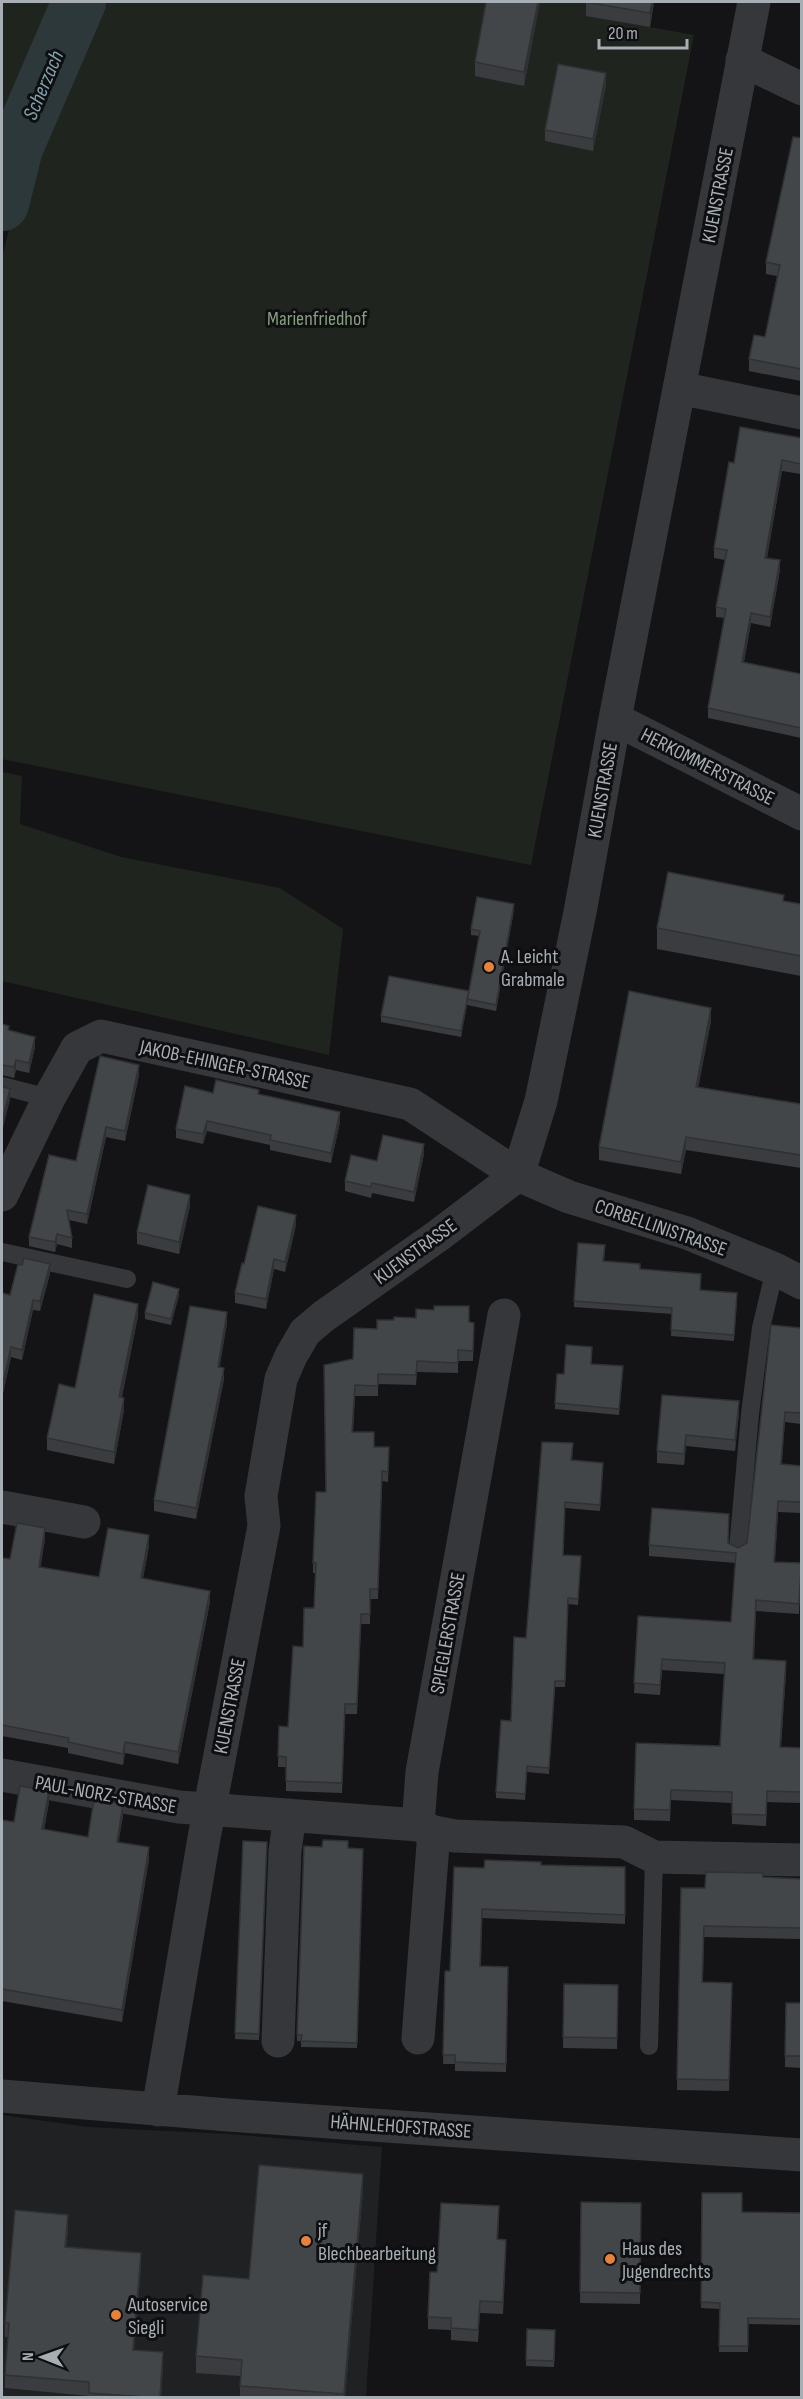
<svg xmlns="http://www.w3.org/2000/svg" width="803" height="2399" font-family="'Sofia Sans Condensed',sans-serif">
<style>
.built{fill:#202123}
.green{fill:#1f251e}
.lines{fill:none;stroke-linecap:round;stroke-linejoin:round}
.river{stroke:#2d383b;stroke-width:54}
.service{stroke:#35373a;stroke-width:18}
.minor{stroke:#35373a;stroke-width:33}
.wall{fill:#3a3c3f}
.shaded-wall{fill:#2f3133}
.building{fill:#434649;stroke:#2f3133;stroke-width:1.5}
.poi-dot{fill:#e6823c;stroke:#0f0f11;stroke-width:2}
.labels{text-anchor:middle;stroke-width:6;stroke-linejoin:round;paint-order:stroke}
.street-label{font-size:20px;fill:#a7afb5;stroke:#0f0f11}
.park-label{font-size:20px;fill:#859f7f;stroke:#0f0f11}
.poi-label{font-size:20px;fill:#a7afb5;stroke:#0f0f11;text-anchor:start}
.water-label{font-size:21px;font-style:italic;fill:#7fa4ae;stroke:#0f0f11}
</style>
<rect width="100%" height="100%" fill="#141416"/>
<path class="built" d="M2 2115 88 2127 228 2134 382 2147 366 2397 2 2398Z"/>
<path class="green" d="M2 2H64L18 96 2 147Z
M90 2H654L650 27 694 35 531 865 2 759V257L42 104Z
M2 772 22 776 20 824 121 857 280 888 343 929 329 1055 2 981Z"/>
<g class="lines">
<path class="river" d="M2 204 16 148 79 2"/>
<path class="service" d="M2 1086 49 1098
M2 1252 127 1279
M738 1548 750 1414 761 1328 775 1269
M649 2046 654 1857"/>
<path class="minor" d="M742 60 802 89
M679 388 802 413
M615 719 802 814
M2 1195 49 1098 77 1048 101 1036 410 1104 518 1175 569 1197 687 1233 775 1269 802 1283
M2 1507 84 1522
M2 1775 179 1807 418 1825 434 1832 455 1836 624 1842 654 1857 802 1860
M418 1825 422 1772 504 1315
M418 2038 434 1832
M278 2041 285 1851 290 1815
M2 2096 228 2115 802 2155
M158 2110 204 1838 264 1526 261 1496 281 1379 291 1356 305 1332 324 1316 439 1235 518 1175 541 1101 580 912 615 719 754 2"/>
</g>
<path class="wall" d="M540 2 524 86 475 76V62Z
M586 2H654L650 27 586 16Z
M606 85 593 151 545 141V130Z
M801 138V381L749 371V359L765 337 777 276 766 274V262Z
M801 438V474L782 471 767 558 780 570 770 627 751 623 744 662 801 674V738L708 718V708L724 618 716 617V607L725 560 714 558V548L734 463Z
M784 901 801 904V976L657 949V928Z
M514 910 496 1011 467 1005 461 1037 381 1022V1016L469 991 479 936 471 935V929Z
M711 1021 698 1087 801 1104V1168L686 1150 681 1174 599 1160V1147Z
M2 1024 9 1030 35 1047 29 1073 16 1070 14 1078 2 1075Z
M139 1075 125 1141 106 1137 87 1224 69 1220 72 1238V1248L57 1244 55 1252 29 1246V1237L76 1161Z
M213 1093 259 1095 340 1122 331 1163 270 1150V1145L207 1131 203 1144 176 1138V1129Z
M424 1154 414 1202 372 1193 371 1198 345 1191V1181L377 1161Z
M190 1206 179 1254 137 1244V1232Z
M296 1225 285 1272 274 1269 266 1309 235 1303V1293L244 1264Z
M605 1251 604 1261 640 1269 701 1280V1290L737 1299 734 1341 671 1336 672 1314 574 1307V1301Z
M50 1274 40 1311 33 1310 22 1360 11 1357 2 1398V1293L10 1295Z
M179 1295 171 1325 145 1319V1313Z
M138 1316 122 1397 124 1410 114 1464 47 1450V1438L75 1388Z
M469 1322 474 1323 473 1361H458V1373L417 1372 416 1385 378 1384V1396H355L353 1432 374 1447H389L388 1482 382 1481 378 1599H370V1624H361L357 1714H345L342 1793 286 1791V1767H278L279 1726 288 1727 303 1647 314 1608 316 1573H313V1563L326 1492 353 1359 377 1329Z
M227 1323 219 1367 224 1379 196 1519 154 1511V1500Z
M801 1328V1424L785 1422 781 1464 801 1466V1513L778 1512 775 1562 801 1563 799 1614 756 1611 754 1659 786 1672 781 1747 801 1748V1803L767 1802 766 1826 732 1824V1803L671 1800 670 1821 634 1820V1809L720 1746 724 1674 662 1670 660 1695 634 1693 638 1616 731 1622 736 1563 649 1556V1545L728 1543 738 1548 747 1543Z
M592 1364 623 1372 619 1415 555 1409V1403L564 1374Z
M662 1395 739 1413 735 1451 686 1446 684 1465 657 1463V1451Z
M573 1449 572 1460 603 1469 600 1511 565 1508 563 1555 581 1556 578 1605 568 1604 565 1687H555L549 1774 527 1772 525 1800 496 1798V1792L526 1638Z
M45 1539 40 1567 99 1577 149 1546 143 1578 210 1602 178 1764 125 1753 123 1765 68 1753V1748L2 1736V1558L10 1559Z
M49 1802 44 1830 88 1837 123 1816 118 1842 149 1859 122 2022 2 2001V1820L14 1822Z
M243 1841 267 1842 259 2040 235 2039Z
M348 1848 363 1849 357 2048 301 2047V2041H297V2035Z
M541 1865 625 1867V1924L482 1918 481 1966 508 1967 506 2072 455 2071V2064H443L445 1971H450L484 1868Z
M763 1877 801 1879V1939L704 1937 703 1982 732 1983 729 2091 677 2090 681 1888H705Z
M564 1984 618 1985 617 2049 563 2048Z
M786 2003H801V2068L785 2067Z
M363 2190 345 2397H240V2376L196 2373V2356L249 2279Z
M702 2193 742 2212 801 2213V2325L748 2324V2352H719L720 2309 701 2308Z
M581 2202 641 2203 640 2304 580 2303Z
M499 2218 498 2239 506 2251 503 2314 480 2313 478 2342 451 2340V2330L428 2329V2317L437 2272Z
M68 2228 66 2247 141 2267 134 2350 163 2366 161 2397H89V2396L5 2388V2375L8 2337H5V2323Z
M527 2329 555 2330 554 2367 526 2366Z"/>
<path class="shaded-wall" d="M538 2H540L524 86V72Z
M652 2H654L650 27V13Z
M606 73V85L593 151V139Z
M782 460V471L765 568V558Z
M780 560V570L770 627V617Z
M751 613V623L742 672V662Z
M514 904V910L496 1011V1005Z
M467 999V1005L461 1037V1031Z
M711 1008V1021L696 1100V1087Z
M35 1037V1047L29 1073V1063Z
M16 1060V1070L14 1078V1067Z
M139 1065V1075L125 1141V1131Z
M10 1089V1100L2 1132V1122Z
M340 1112V1122L331 1163V1153Z
M207 1121V1131L203 1144V1134Z
M106 1127V1137L87 1224V1214Z
M686 1137V1150L681 1174V1162Z
M424 1144V1154L414 1202V1192Z
M190 1195V1206L179 1254V1242Z
M296 1215V1225L285 1272V1262Z
M57 1234V1244L55 1252V1242Z
M274 1259V1269L266 1309V1299Z
M50 1264V1274L40 1311V1301Z
M179 1289V1295L171 1325V1319Z
M33 1300V1310L22 1360V1350Z
M138 1304V1316L119 1409V1397Z
M227 1312V1323L218 1378V1367Z
M11 1347V1357L2 1398V1388Z
M224 1368V1379L196 1519V1508Z
M124 1398V1410L114 1464V1452Z
M739 1401V1413L735 1451V1440Z
M785 1412V1422L781 1475V1464Z
M686 1435V1446L684 1465V1454Z
M778 1501V1512L774 1572V1562Z
M45 1528V1539L39 1578V1567Z
M149 1535V1546L141 1589V1578Z
M210 1591V1602L178 1764V1752Z
M786 1661V1672L780 1758V1747Z
M125 1742V1753L123 1765V1754Z
M49 1791V1802L42 1841V1829Z
M123 1804V1816L117 1853V1842Z
M149 1847V1859L122 2022V2010Z
M363 2174V2190L345 2397H344Z
M68 2215V2228L65 2261V2247Z
M141 2253V2267L133 2364V2350Z
M163 2352 161 2397H160Z"/>
<path class="building" d="M486 2H538L524 72 475 62Z
M586 2H652L650 13Z
M558 64 606 73 593 139 545 130Z
M793 137 801 138V369L749 359 754 335 765 337 780 265 766 262Z
M740 427 801 438V464L782 460 765 558 780 560 770 617 751 613 742 662 801 674V728L708 708 726 609 716 607 727 550 714 548 729 462 734 463Z
M668 872 784 895 783 901 801 904V956L657 928Z
M477 897 514 904 496 1005 467 999 469 991 461 1031 381 1016 389 976 469 991 480 931 471 929Z
M629 991 711 1008 696 1087 801 1104V1155L686 1137 681 1162 599 1147Z
M2 1024 9 1026 8 1030 35 1037 29 1063 16 1060 14 1067 2 1065Z
M100 1056 139 1065 125 1131 106 1127 87 1214 67 1210 72 1238 57 1234 55 1242 29 1237 49 1155 76 1161Z
M216 1080 259 1090 258 1094 340 1112 331 1153 270 1140 271 1135 207 1121 203 1134 176 1129 185 1086 213 1093Z
M2 1086 10 1089 2 1122Z
M383 1135 424 1144 414 1192 372 1183 371 1187 345 1181 351 1155 377 1161Z
M148 1185 190 1195 179 1242 137 1232Z
M258 1206 296 1215 285 1262 274 1259 266 1299 235 1293 242 1263 244 1264Z
M578 1243 605 1245 603 1261 640 1264V1269L701 1274 700 1290 737 1293 734 1335 671 1330 672 1308 574 1301Z
M24 1258 50 1264 40 1301 33 1300 22 1350 11 1347 2 1388V1293L10 1295 18 1264 22 1265Z
M153 1282 179 1289 171 1319 145 1313Z
M94 1294 138 1304 119 1397 124 1398 114 1452 47 1438 59 1384 75 1388Z
M190 1306 227 1312 218 1367 224 1368 196 1508 154 1500Z
M434 1306H469V1322L474 1323 473 1351 458 1350V1363L417 1361 416 1375 378 1374V1386L355 1385 352 1432H374V1447H389L388 1472 382 1471 378 1589H370V1614H361L357 1704H345L342 1783 286 1781V1757L278 1756 279 1726 288 1727 293 1646 303 1647 304 1608H314L316 1563H313L316 1492H326L324 1365 353 1359 354 1328 377 1329V1320H394V1317L416 1318V1309L434 1310Z
M771 1325 801 1328V1413L785 1412 781 1464 801 1466V1502L778 1501 774 1562 801 1563V1569L799 1604 756 1600 753 1659 786 1661 780 1747 801 1748V1792L767 1791 766 1815 732 1814V1792L671 1790 670 1810 634 1809 636 1743 720 1746 725 1663 662 1659 660 1685 634 1683 638 1616 731 1622 736 1553 649 1545 652 1508 729 1514 728 1543 738 1548 747 1543Z
M566 1345 592 1347 591 1364 623 1366 619 1409 555 1403 557 1374H564Z
M662 1395 739 1401 735 1440 686 1435 684 1454 657 1451Z
M542 1442 573 1443 571 1460 603 1463 600 1505 565 1502 563 1555 581 1556 578 1599 568 1598 565 1681H555L549 1768 527 1766 525 1794 496 1792 501 1720 511 1721 514 1637 526 1638Z
M17 1523 45 1528 39 1567 99 1577 108 1528 149 1535 141 1578 210 1591 178 1752 125 1742 123 1754 68 1742 69 1738 2 1725V1558L10 1559Z
M20 1786 49 1791 42 1829 88 1837 94 1799 101 1800 123 1804 117 1842 149 1847 122 2010 2 1989V1820L14 1822Z
M323 1840 348 1841V1848L363 1849 357 2043 301 2041 302 2035H297L304 1846 322 1847Z
M243 1841 267 1842 259 2034 235 2033Z
M485 1860 541 1862V1865L625 1867V1915L482 1909 480 1966 508 1967 506 2064 455 2062V2055H443L445 1971H450L454 1867 484 1868Z
M706 1872 763 1873V1877L801 1879V1928L704 1926 702 1982 732 1983 729 2080 677 2079 681 1888H705Z
M564 1984 618 1985 617 2038 563 2037Z
M786 2003H801V2056H785Z
M259 2165 363 2174 344 2394 240 2386 242 2360 196 2356 203 2275 249 2279Z
M702 2193H742V2212L801 2213V2319L748 2318V2346H719L720 2303 701 2302Z
M581 2202 641 2203 640 2293 580 2292Z
M441 2203 499 2206 497 2239 506 2240 503 2302 480 2301 478 2330 451 2328V2318L428 2317 430 2272H437Z
M15 2210 68 2215 65 2247 141 2253 133 2350 163 2352 160 2397H145L89 2393V2382L5 2375 9 2323H5Z
M527 2329 555 2330 554 2361 526 2360Z"/>
<g class="poi-dot">
<circle cx="489" cy="967" r="6"/>
<circle cx="306" cy="2241" r="6"/>
<circle cx="610" cy="2259" r="6"/>
<circle cx="116" cy="2315" r="6"/>
</g>
<g class="labels">
<g class="street-label">
<text transform="translate(717 195) rotate(-79)" y="7">KUENSTRASSE</text>
<text transform="translate(708 766) rotate(27)" y="7">HERKOMMERSTRASSE</text>
<text transform="translate(602 790) rotate(-80)" y="7">KUENSTRASSE</text>
<text transform="translate(225 1064) rotate(12)" y="7">JAKOB-EHINGER-STRASSE</text>
<text transform="translate(661 1227) rotate(19)" y="7">CORBELLINISTRASSE</text>
<text transform="translate(415 1251) rotate(-36)" y="7">KUENSTRASSE</text>
<text transform="translate(447 1633) rotate(-80)" y="7">SPIEGLERSTRASSE</text>
<text transform="translate(229 1706) rotate(-79)" y="7">KUENSTRASSE</text>
<text transform="translate(106 1794) rotate(10)" y="7">PAUL-NORZ-STRASSE</text>
<text transform="translate(401 2126) rotate(4)" y="7">HÄHNLEHOFSTRASSE</text>
</g>
<g class="park-label">
<text x="317" y="325">Marienfriedhof</text>
</g>
<g class="poi-label">
<text x="501" y="963">A. Leicht<tspan x="501" dy="23">Grabmale</tspan></text>
<text x="318" y="2237">jf<tspan x="318" dy="23">Blechbearbeitung</tspan></text>
<text x="622" y="2255">Haus des<tspan x="622" dy="23">Jugendrechts</tspan></text>
<text x="128" y="2311">Autoservice<tspan x="128" dy="23">Siegli</tspan></text>
</g>
<g class="water-label">
<text transform="translate(43 85) rotate(-67)" y="7">Scherzach</text>
</g>
</g>
<rect width="803" height="2399" fill="none" stroke="#a7afb5" stroke-width="6"/>
<g transform="translate(42 2357) rotate(271)" stroke="#0f0f11" stroke-width="4.5" paint-order="stroke">
<path d="M0-4.5L10 22L0 15L-10 22Z" fill="#a7afb5"/>
<text y="-9" font-size="16" font-weight="bold" text-anchor="middle" fill="#a7afb5">N</text>
</g>
<path d="M599 39v9h88v-9" fill="none" stroke="#a7afb5" stroke-width="3"/>
<text x="608" y="39" font-size="18" fill="#a7afb5" stroke="#0f0f11" stroke-width="4.5" paint-order="stroke">20 m</text>
</svg>
